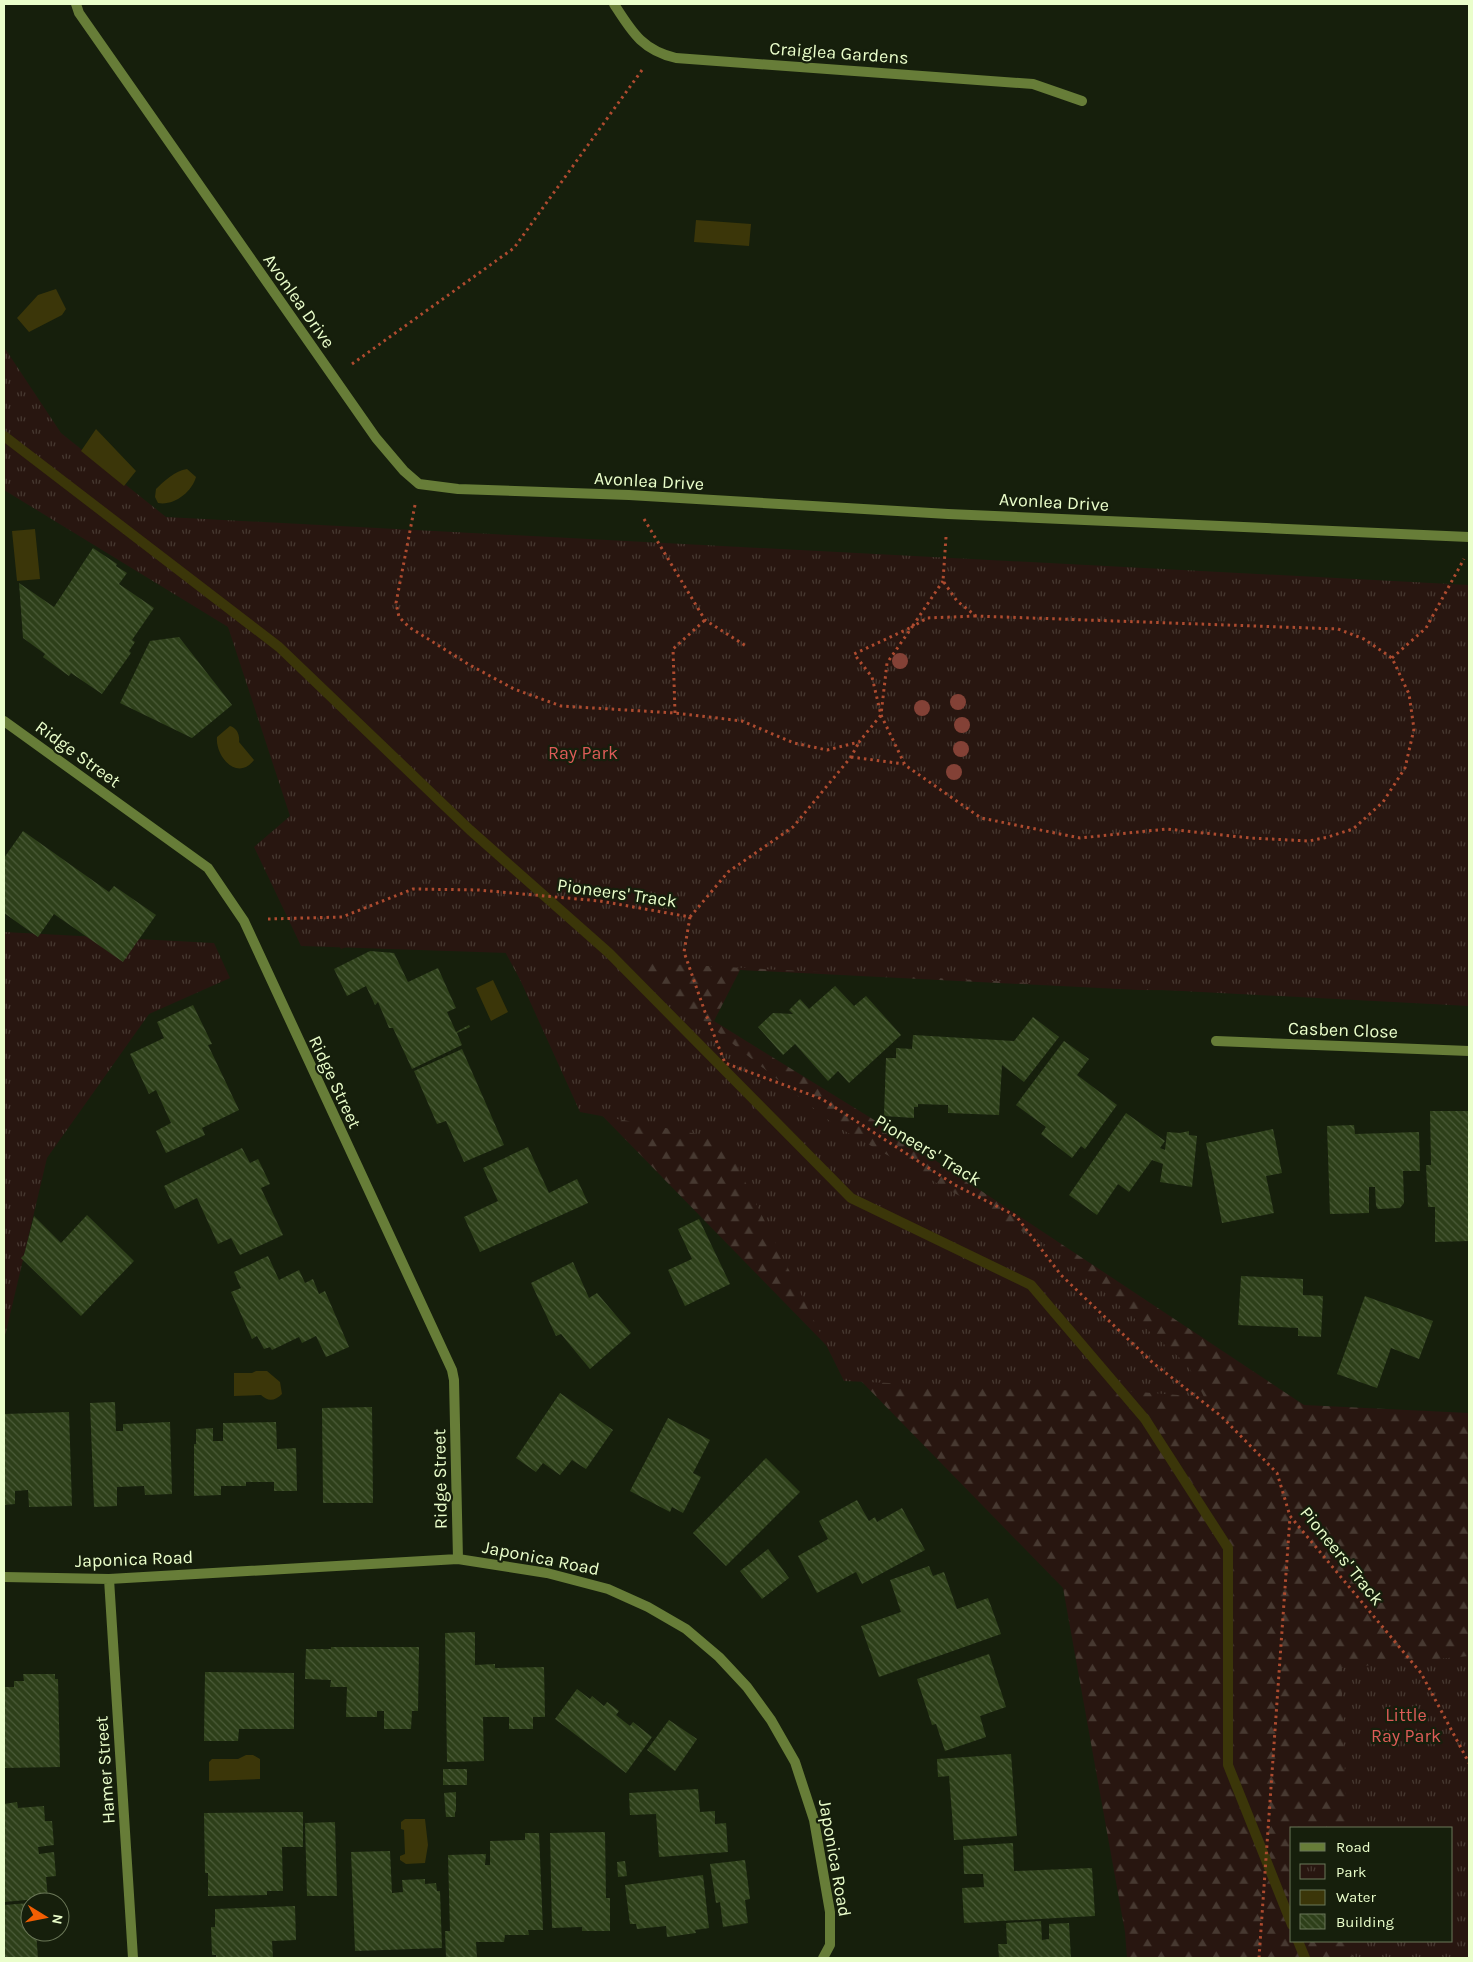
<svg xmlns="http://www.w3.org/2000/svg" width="1473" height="1962" font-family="Karla,sans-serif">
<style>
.forest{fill:url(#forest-firs);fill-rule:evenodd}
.park{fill:url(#park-tufts)}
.water{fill:#3b3609}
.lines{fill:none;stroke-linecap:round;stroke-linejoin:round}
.stream{stroke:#3b3609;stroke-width:10}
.building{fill:url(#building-back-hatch)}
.path{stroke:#ae4b2f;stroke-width:3;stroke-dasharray:2.5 4;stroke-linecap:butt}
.street{stroke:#677d38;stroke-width:10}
.tree{fill:#834136}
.labels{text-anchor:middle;stroke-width:4.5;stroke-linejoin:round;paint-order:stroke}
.street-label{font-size:18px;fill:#eafecb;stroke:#161f0c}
.park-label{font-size:18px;fill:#dd5c58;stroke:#161f0c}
</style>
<defs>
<pattern id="forest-firs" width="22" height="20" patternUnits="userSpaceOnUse" patternTransform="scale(1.25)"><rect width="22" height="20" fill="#281610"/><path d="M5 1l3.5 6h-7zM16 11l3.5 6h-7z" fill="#473931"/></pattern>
<pattern id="park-tufts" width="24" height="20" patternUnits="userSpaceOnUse" patternTransform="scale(1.25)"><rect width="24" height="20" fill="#281610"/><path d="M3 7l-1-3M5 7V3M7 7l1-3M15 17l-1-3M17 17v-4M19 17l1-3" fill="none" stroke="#473931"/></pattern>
<pattern id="building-back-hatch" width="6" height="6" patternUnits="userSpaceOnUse" patternTransform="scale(1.25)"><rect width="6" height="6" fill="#2d3f19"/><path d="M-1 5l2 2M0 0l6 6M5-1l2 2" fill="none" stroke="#4c5c39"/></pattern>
</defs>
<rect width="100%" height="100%" fill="#161f0c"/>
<path class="forest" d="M166 517 1462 992 1139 990 740 970 714 1021 879 1123 1304 1405 1469 1413V1958H1127L1125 1932 1063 1588 583 1096 477 900 341 949 292 870 297 817 228 626ZM1292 1828H1452V1941H1292Z"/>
<path class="park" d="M4 347 61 433 166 517 1469 585V1006L630 962 836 1126 1057 1251 1188 1365 1204 1397 1126 1391 1049 1390 844 1381 724 1139 580 1112 508 953 301 946 254 847 290 816 228 627 4 490Z
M4 932 214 943 230 978 149 1014 47 1158 5 1336H4Z
M1469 1656V1958H1352L1351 1941H1452V1828H1347L1341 1668Z"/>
<path class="water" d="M696 220 751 224 749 246 694 242Z
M56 289 66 309 62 315 29 332 17 318 38 295Z
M96 429 136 471 124 486 81 451Z
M187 469 196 477C192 492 174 506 158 503L155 497 156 489C164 481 175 471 187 469Z
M35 529 40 579 17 581 12 531Z
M230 726C237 728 240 735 239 742L254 760C237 782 215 756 217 737Z
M493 980 508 1012 491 1021 476 988Z
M256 1371H267L280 1382 282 1394C275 1401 268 1402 261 1395L234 1396V1373H252Z
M246 1755H253L260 1759V1779L209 1781V1762L212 1759H238Z
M405 1819H425L428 1845 425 1863 406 1864 400 1860V1856L405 1854 404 1830 401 1829V1822Z"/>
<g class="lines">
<path class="stream" d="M4 436 279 647 470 830 609 953 851 1198 1031 1285 1145 1419 1228 1548V1765L1292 1925
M1298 1941 1305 1958"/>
</g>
<path class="building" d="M93 548 117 564 116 566 127 573 119 584 154 608 132 640 135 642 129 651 131 653 102 694 71 673 69 676 43 657 45 654 23 638 19 583 54 607Z
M179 637 232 705 192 738 120 703 150 641Z
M23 831 109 892 114 886 156 915 123 962 54 914 38 937 4 913V858Z
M370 951 394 953 408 982 438 968 456 1008 447 1012 456 1032 469 1025 470 1027 457 1033 462 1045 412 1069 393 1028H389L378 1002 375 1005 366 986 347 996 334 969Z
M835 986 854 1006 866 996 901 1035 849 1083 838 1071 828 1081 795 1044 783 1055 758 1027 773 1013 793 1014 789 1010 800 999 809 1009Z
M193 1005 212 1044 208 1045 239 1110 202 1128 205 1135 166 1153 156 1131 171 1123 156 1090 149 1094 130 1054 164 1038 157 1022Z
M1033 1017 1059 1037 1024 1082 1002 1065 999 1115 948 1113V1105L918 1104V1107H914V1118L884 1116 886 1058H896V1048L912 1049 913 1035 1014 1041Z
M1064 1041 1089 1059 1077 1075 1117 1105 1085 1149 1081 1146 1072 1158 1041 1134 1046 1127 1016 1105Z
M462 1049 504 1145 464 1162 446 1121 437 1124 414 1071Z
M1430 1111H1469V1241L1435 1242V1207H1428L1426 1165H1431Z
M1126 1113 1165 1141 1160 1148 1165 1150 1167 1132 1180 1133 1189 1131V1135L1197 1136 1192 1187 1160 1182 1163 1164 1152 1160 1129 1192 1118 1184 1097 1215 1069 1195Z
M1354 1125 1355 1134 1419 1132 1420 1171H1403L1404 1203 1400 1208 1378 1209 1376 1206 1375 1187H1369V1213L1330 1214 1327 1126Z
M1273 1129 1282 1173 1266 1176 1274 1213 1222 1223 1206 1143Z
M528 1147 549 1193 577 1179 588 1203 480 1252 464 1217 498 1201 483 1168Z
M242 1148 250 1163 258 1159 270 1184 261 1188 283 1235 240 1255 231 1238 218 1244 197 1198 175 1209 164 1186Z
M87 1215 134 1261 81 1316 21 1258 24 1255 34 1216 61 1243Z
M699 1219 730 1284 685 1306 668 1270 692 1259 678 1229Z
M268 1256 279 1280 299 1270 305 1283 313 1279 319 1294 325 1291 349 1347 326 1357 316 1336 302 1343 299 1337 272 1350 270 1347 264 1349 257 1336 252 1339 231 1292 241 1288 234 1272Z
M573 1262 589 1298 597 1293 631 1333 590 1369 561 1334 556 1336 531 1283Z
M1241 1276 1303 1279V1295L1323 1296 1321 1337 1298 1336V1328L1238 1325Z
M1365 1296 1433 1321 1419 1359 1391 1348 1377 1388 1337 1374Z
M560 1393 613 1430 586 1469 572 1460 560 1475 543 1463 536 1472 516 1458Z
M115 1402 116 1431H123V1424L170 1422 172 1494 145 1495 144 1486 117 1487V1506L94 1507 90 1403Z
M372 1407 373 1503H323L322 1408Z
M69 1412 72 1506 29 1507 28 1490 15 1491V1504L4 1505V1414Z
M668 1418 710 1440 693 1473 701 1477 683 1513 672 1507 670 1512 630 1491Z
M276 1422 277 1449 296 1448 297 1491H274V1482H246V1486H221V1495L194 1496V1444H196V1429L213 1428V1441H223V1423Z
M766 1458 800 1492 726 1566 693 1533Z
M857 1500 869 1521 875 1517 877 1522 902 1508 925 1550 862 1584 856 1572 817 1593 798 1556 828 1539 819 1521Z
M768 1549 789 1578 762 1599 740 1571Z
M929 1566 933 1576 944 1572 957 1609 988 1598 1001 1634 879 1677 861 1626 901 1612 890 1580Z
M475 1632V1665L495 1664V1668L544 1667 545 1717H533V1729H509V1717H483L484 1761 447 1762 445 1633Z
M331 1647H419L418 1711H412L411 1729H384V1711H377V1717H346L347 1687H330L331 1680 305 1679 306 1649H331Z
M989 1654 1006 1707 980 1716 986 1737 945 1751 936 1724 932 1725 917 1679Z
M205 1672 294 1673V1729H239L238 1741H204Z
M23 1674H55V1679H58L60 1767 4 1768V1687H14V1681H24Z
M577 1689 590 1699 592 1696 604 1706 607 1702 619 1711 616 1715 630 1726 633 1722 652 1737 626 1773 555 1719Z
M669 1720 697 1739 675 1771 647 1750Z
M1011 1754 1017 1836 954 1840 949 1776 938 1777 937 1759Z
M443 1769H467V1785H443Z
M698 1789 700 1812 715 1811V1824L726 1823 728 1852 659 1857 656 1814 630 1815 629 1793Z
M456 1792V1811L455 1812V1817H446L444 1793Z
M17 1802 18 1808 44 1806 45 1821H52L54 1845 38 1847 39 1854 54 1852 56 1876 46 1877 48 1898 4 1902V1804Z
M303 1812V1847H282L283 1891H267V1895L208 1896V1873H205L204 1813Z
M335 1822 337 1896H307L305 1823Z
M605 1832 606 1898H610V1931H582V1927L552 1928 550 1833Z
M525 1833H539L543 1930H528L529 1935H505L504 1942H476L477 1958H446L445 1931H450L448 1855 486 1854 485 1865H490V1841L525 1840Z
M1013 1843 1014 1871 1092 1868 1095 1916 964 1923 962 1888 984 1887 983 1874H964L963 1846Z
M390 1851 392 1893 403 1892 402 1880 425 1879V1884L436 1883 437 1891H440L442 1948 355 1951 351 1852Z
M745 1860 750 1899 745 1900 748 1923 723 1927 720 1902 716 1903 710 1864Z
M625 1861 627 1876 618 1877 617 1862Z
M703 1875 709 1928 695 1930 696 1933 667 1937 666 1926 637 1929 636 1924H630L625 1885Z
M30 1903V1932H36L38 1958H4V1905Z
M295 1906 296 1940 272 1941 273 1958H216V1955H212L211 1927H215V1909Z
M1041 1921 1042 1940 1049 1939V1924L1069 1923 1071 1958H999L998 1944H1007L1006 1923Z"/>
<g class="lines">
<path class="path" d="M352 364 514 248 642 70
M415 505 396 603 399 617 409 627 468 664 514 689 561 706 675 713 742 721 794 743 827 750 859 742 881 715 872 677 854 654 912 627 943 581
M644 519 705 620 746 646
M946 537 943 581 957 601 976 616 1338 629 1364 639 1392 658 1409 694 1414 729 1405 768 1383 802 1353 829 1328 837 1309 841 1250 838 1167 829 1080 838 981 818 905 765 881 715 887 663 912 627 927 618 976 616
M1392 658 1426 628 1464 559
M675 713 673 649 705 620
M851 757 904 764
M690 917 728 872 793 827 851 757 859 742
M268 919 342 917 413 889 479 890 600 901 690 917 684 952 705 1012 725 1063 822 1099 955 1185 1016 1216 1061 1275 1153 1363 1221 1416 1277 1473 1290 1516 1421 1673 1469 1763
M1259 1958 1290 1517"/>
<path class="street" d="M76 4 79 13 376 438 404 471 419 484 458 489 629 495 948 514 1469 537
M614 4C632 32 642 50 676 58L1033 84 1082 101
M4 721 208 868 244 921 452 1370 454 1380 458 1559
M1216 1041 1469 1051
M4 1577 109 1579 458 1559 547 1573 608 1589 648 1607 686 1629 719 1657 747 1687 771 1720 795 1762 814 1820 830 1912V1945L823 1958
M109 1579 133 1958"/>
</g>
<g class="tree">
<circle cx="900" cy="661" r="8"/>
<circle cx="958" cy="702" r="8"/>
<circle cx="922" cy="708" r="8"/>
<circle cx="962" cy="725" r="8"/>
<circle cx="961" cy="749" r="8"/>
<circle cx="954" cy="772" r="8"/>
</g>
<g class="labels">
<g class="street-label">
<text transform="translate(839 53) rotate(4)" y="6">Craiglea Gardens</text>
<text transform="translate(299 301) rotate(55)" y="6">Avonlea Drive</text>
<text transform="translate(649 481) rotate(3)" y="6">Avonlea Drive</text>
<text transform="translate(1054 502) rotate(3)" y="6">Avonlea Drive</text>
<text transform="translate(78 754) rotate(36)" y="6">Ridge Street</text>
<text transform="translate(617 893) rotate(8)" y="6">Pioneers' Track</text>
<text transform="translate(1343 1030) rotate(2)" y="6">Casben Close</text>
<text transform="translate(335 1082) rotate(65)" y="6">Ridge Street</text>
<text transform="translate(928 1150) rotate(31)" y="6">Pioneers' Track</text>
<text transform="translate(440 1479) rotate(-91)" y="6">Ridge Street</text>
<text transform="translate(1342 1556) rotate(51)" y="6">Pioneers' Track</text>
<text transform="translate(541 1558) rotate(11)" y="6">Japonica Road</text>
<text transform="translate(134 1559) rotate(-2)" y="6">Japonica Road</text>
<text transform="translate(105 1770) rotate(-94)" y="6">Hamer Street</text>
<text transform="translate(835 1858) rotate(80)" y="6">Japonica Road</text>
</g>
<g class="park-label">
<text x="583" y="759">Ray Park</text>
<text x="1406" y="1721">Little<tspan x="1406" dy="21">Ray Park</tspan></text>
</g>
</g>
<rect width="1473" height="1962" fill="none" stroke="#eafecb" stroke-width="10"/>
<rect x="1290" y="1827" width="162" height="115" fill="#161f0c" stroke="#6b7858"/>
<rect x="1300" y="1843" width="25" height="8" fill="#677d38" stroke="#6b7858"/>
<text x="1336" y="1852" font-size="15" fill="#eafecb">Road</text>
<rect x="1300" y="1864" width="25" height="15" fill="url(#park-tufts)" stroke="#6b7858"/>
<text x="1336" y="1877" font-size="15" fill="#eafecb">Park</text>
<rect x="1300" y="1890" width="25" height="15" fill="#3b3609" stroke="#6b7858"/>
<text x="1336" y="1902" font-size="15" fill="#eafecb">Water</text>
<rect x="1300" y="1914" width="25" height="15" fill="url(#building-back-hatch)" stroke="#6b7858"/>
<text x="1336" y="1927" font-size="15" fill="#eafecb">Building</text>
<g transform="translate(45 1917) rotate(100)"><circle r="24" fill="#161f0c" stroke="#6b7858"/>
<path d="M0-4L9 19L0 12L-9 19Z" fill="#f25e03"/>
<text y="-8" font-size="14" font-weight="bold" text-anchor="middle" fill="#eafecb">N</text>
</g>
</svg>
